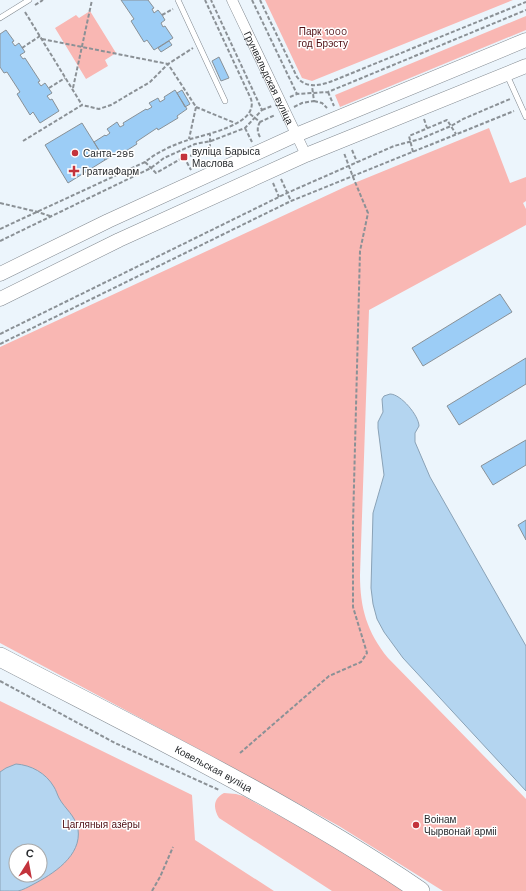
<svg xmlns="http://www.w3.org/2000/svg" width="526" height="891" font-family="'Work Sans',sans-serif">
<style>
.green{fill:#f9b7b3;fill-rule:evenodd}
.water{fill:#b4d5f0;stroke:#8aa2b6;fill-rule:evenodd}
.building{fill:#9ccdf6;stroke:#899197}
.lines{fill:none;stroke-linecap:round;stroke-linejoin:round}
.lane-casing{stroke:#81888f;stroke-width:6}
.street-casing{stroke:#81888f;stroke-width:11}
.secondary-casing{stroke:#81888f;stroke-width:15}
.highway-casing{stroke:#81888f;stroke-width:20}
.path{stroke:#8b9196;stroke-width:2;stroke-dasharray:4 2;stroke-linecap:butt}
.lane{stroke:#fff;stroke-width:5}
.street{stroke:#fff;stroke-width:10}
.secondary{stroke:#fff;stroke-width:14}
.highway{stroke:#fff;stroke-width:19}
.poi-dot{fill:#c3333c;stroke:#fff;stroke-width:1.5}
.labels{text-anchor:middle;stroke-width:3;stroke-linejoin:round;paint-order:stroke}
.park-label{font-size:10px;fill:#4e0d12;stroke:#fff}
.street-label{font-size:10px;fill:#272a2d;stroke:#fff}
.poi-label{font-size:10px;fill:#272a2d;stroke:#fff;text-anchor:start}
</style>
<rect width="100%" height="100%" fill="#ecf5fc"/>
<path class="green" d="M265 0H513L312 81 302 78Z
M90 11 116 53 105 60 108 66 86 79 55 28 76 15 79 18Z
M526 16V30L340 107 335 95Z
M489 128 510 183 526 177V201L523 203 526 209V225L369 310 360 575C360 608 367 632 388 658L526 799V891H443L339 826 217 759 0 643V347L347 186Z
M0 701 192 795 195 840 274 891H0ZM16 851H40V875H16Z
M224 793 236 794 243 796 335 846 407 891H332L219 818C213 808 213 799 224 793Z"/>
<path class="water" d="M390 394C401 394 419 416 419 426L415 433V442L430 477 526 646V791L403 658 384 632 377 619 373 604 371 588 373 513 384 475 378 428V422L383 412 382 399 384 396Z
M16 764C31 765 46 773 54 787 56 790 57 794 59 798 65 809 75 815 78 829 82 856 53 874 32 885 28 887 23 890 18 891 13 891 6 891 0 891V772L6 768ZM16 851H40V875H16Z"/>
<path class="building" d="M121 0H148L154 8 152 9 154 13 158 10 162 15 165 20 161 23 163 27 165 26 173 38 154 50 147 40 144 42 131 21 134 19Z
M6 30 14 41 12 42 15 46 19 43 25 52 20 55 23 59 25 58 40 81 38 82 41 86 45 83 52 93 47 96 50 100 52 99 59 111 40 123 33 112 30 115 17 94 20 92 7 72 4 73 0 67V34Z
M169 41 172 45 161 52 158 48Z
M219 57 229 78 221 81 212 61Z
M175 90 187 109 177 116 178 118 158 130 157 128 136 142 137 144 118 156 116 154 105 160 94 142 105 135 106 136 110 133 107 129 117 122 120 127 124 125 123 123 146 109 147 110 152 107 149 103 158 98 160 102 165 99 164 97Z
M182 90 190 104 185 107 177 93Z
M82 123 105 160 68 183 45 145Z
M500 294 512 312 423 366 412 348Z
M526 358V384L459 425 447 406Z
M526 440V465L493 485 481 466Z
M526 520V540L518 525Z"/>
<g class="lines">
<defs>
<path id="lane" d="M178 0 225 101
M0 18 29 0
M507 75 526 117"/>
<g id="street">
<path id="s1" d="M232 0 306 155"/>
</g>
<path id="secondary" d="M0 274 108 221 296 135 526 40
M0 299 119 240 306 155 526 66"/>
<g id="highway">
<path id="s2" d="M0 657C142 731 287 801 420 891"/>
</g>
</defs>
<use href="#lane" class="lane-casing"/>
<use href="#street" class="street-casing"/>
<use href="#secondary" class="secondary-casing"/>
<use href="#highway" class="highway-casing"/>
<path class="path" d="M252 0 297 94
M260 0 297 77C307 90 322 85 335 80L526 2
M35 5 43 0
M25 12 82 105
M162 15 173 9
M42 39 168 64 196 107 189 139
M22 48 40 36
M49 88 65 78
M73 88 92 0
M328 92 334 106
M290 97 297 94 328 92 526 10
M314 101 322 103 327 108
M196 107 235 123
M294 107 302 103 314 101 312 86
M262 110 272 106
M250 114 260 122 275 115
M424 119 427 128
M245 128 252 142
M260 137C257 132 257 127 260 122
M23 141 82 105 99 109 111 105 150 82 168 64 193 48
M352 150 357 162
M413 152 409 136 447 120 456 134
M184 157 191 170
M145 162 156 173 184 157 210 152V134
M281 179 291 201
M273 183 279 197
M0 203 38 212 50 216
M0 229 145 162C157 152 173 145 188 140 205 134 259 125 251 99L205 0
M0 241 151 168 164 158 195 144 211 141 245 128 262 110 211 0
M0 334 287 193 394 146 420 139 451 126 463 119 510 99
M0 344 291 201 514 111
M0 681 115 743 219 790
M240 753 329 676 361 662 367 653 353 607V524L360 251 368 213 353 177 344 153
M152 891 160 877 173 847"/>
<use href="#lane" class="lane"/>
<use href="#street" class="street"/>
<use href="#secondary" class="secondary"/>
<use href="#highway" class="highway"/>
</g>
<g class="poi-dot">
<circle cx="75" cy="153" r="4"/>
<rect x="180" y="153" width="8" height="8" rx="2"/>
<path d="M72 165h4v4h4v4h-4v4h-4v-4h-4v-4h4z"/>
<circle cx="416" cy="825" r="4"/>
</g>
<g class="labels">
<g class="park-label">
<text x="323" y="35">Парк 1000<tspan x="323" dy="12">год Брэсту</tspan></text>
<text x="101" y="828">Цагляныя азёры</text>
</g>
<g class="street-label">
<text dy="4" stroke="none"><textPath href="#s1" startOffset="86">Грунвальдская вуліца</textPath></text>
<text dy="4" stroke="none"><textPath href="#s2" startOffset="241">Ковельская вуліца</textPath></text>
</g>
<g class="poi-label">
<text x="192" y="155">вуліца Барыса<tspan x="192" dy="12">Маслова</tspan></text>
<text x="83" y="157">Санта-295</text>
<text x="82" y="175">ГратиаФарм</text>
<text x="424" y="823">Воінам<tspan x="424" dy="12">Чырвонай арміі</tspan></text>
</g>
</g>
<g transform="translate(28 863) rotate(11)"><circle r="19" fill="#ffffff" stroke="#a9aaab"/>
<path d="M0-3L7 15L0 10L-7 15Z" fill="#c3333c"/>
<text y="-6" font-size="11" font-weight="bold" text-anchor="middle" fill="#272a2d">С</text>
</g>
</svg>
